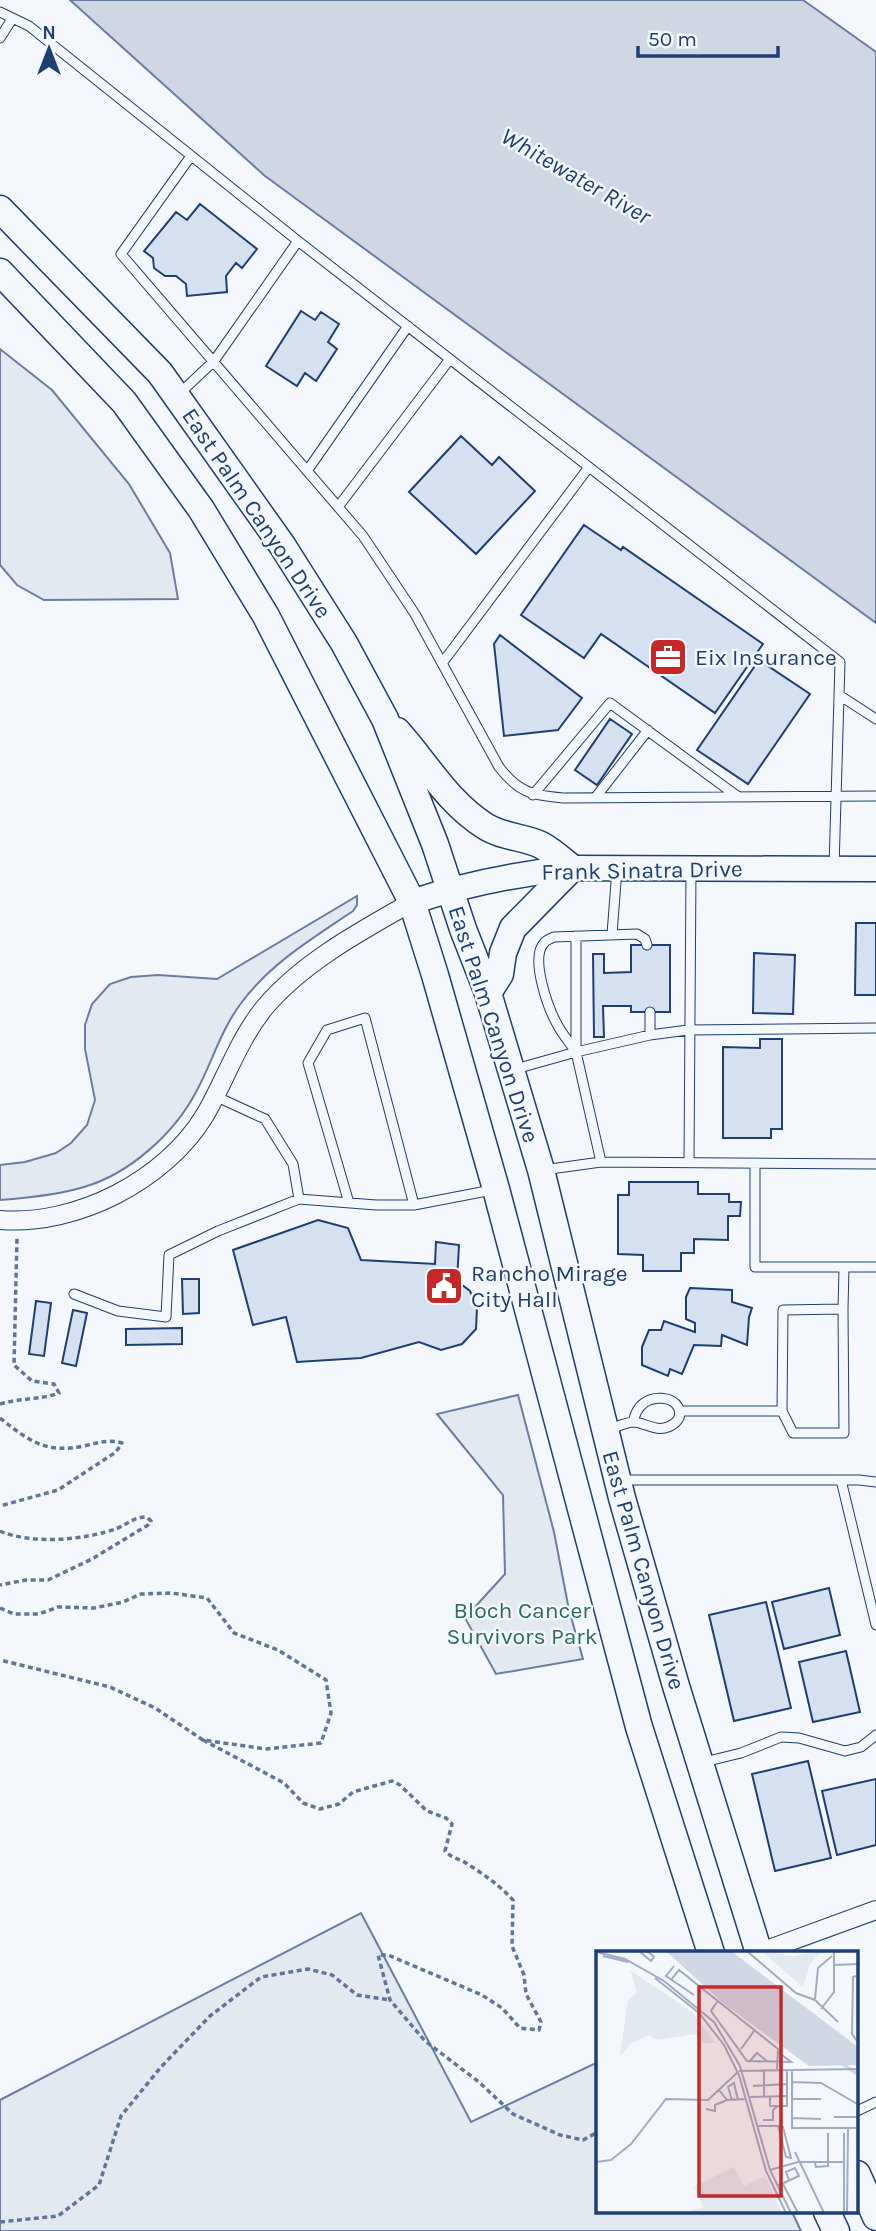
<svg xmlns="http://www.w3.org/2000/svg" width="876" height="2231" font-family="Karla,sans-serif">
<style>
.green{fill:#e3e9f0;stroke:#687fa3;stroke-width:2}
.water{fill:#cfd7e4;stroke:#687fa3;stroke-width:2}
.building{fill:#d5e0f0;stroke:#1d3f73;stroke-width:2}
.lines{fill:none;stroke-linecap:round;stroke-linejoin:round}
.lane-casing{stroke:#1d3f73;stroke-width:11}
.street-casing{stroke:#1d3f73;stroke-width:20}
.secondary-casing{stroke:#1d3f73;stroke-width:27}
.primary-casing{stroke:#1d3f73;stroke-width:29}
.path{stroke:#5e769c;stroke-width:3.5;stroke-dasharray:5 3.5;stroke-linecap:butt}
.lane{stroke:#f4f7fb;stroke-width:9}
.street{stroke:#f4f7fb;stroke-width:18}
.secondary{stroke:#f4f7fb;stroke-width:24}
.primary{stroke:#f4f7fb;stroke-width:26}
.labels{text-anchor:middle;stroke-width:5;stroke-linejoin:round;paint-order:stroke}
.street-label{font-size:23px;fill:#1d3f73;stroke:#f4f7fb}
.poi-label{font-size:23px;fill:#1d3f73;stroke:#f4f7fb;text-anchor:start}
.park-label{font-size:23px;fill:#2c6c60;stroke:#f4f7fb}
.water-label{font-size:24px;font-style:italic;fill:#1d3f73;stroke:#f4f7fb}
.inset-river{fill:none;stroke:#cfd7e4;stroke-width:3.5}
.inset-road{fill:none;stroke:#9eadc5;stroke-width:2}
.view{fill:#c62828;fill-opacity:0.15;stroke:#c62828;stroke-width:3.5}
.inset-edge{fill:none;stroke:#1d3f73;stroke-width:3.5}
</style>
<rect width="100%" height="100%" fill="#f4f7fb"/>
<path class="green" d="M0 349 52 390 129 484 170 553 178 599 44 600 17 585 0 565Z
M357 896V905L353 911C313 938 271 963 242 1002 221 1029 212 1063 196 1092 174 1134 129 1174 84 1187 57 1195 28 1198 0 1200V1165L25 1162 56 1153 71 1143 87 1125 95 1100 85 1049V1025L92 1004 110 984 131 977 158 975 217 979Z
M518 1395 554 1532 569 1610 583 1659 496 1674 465 1618 505 1574 503 1495 437 1414Z
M361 1913 471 2122 598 2062V2212H792L801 2231H0V2100Z"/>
<path class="water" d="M70 0H803L876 52V623L265 176Z"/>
<path class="building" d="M200 204 257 249 242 268 236 263 226 276 227 292 187 296 186 284 176 276H165L154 268 153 258 144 251 176 212 187 220Z
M301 311 315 320 321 312 339 324 328 342 337 349 316 381 305 373 297 386 266 366Z
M461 436 492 465 499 457 535 491 476 554 409 492Z
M584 525 621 550 623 547 763 644 715 713 601 634 584 658 521 615Z
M500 635 582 698 558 730 504 736 494 644Z
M759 660 810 694 748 784 697 750Z
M610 719 632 734 597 785 575 770Z
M856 923H876V995H855Z
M631 945H670V1012H631V1006H603L604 1037H594L593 954H604V973L631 972Z
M754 953 795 955 793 1014 753 1013Z
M760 1039H782V1129H771V1138H723V1047L760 1048Z
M629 1182H698V1194H729V1202H741L740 1216H728V1240L694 1239V1253H681V1271H643V1255L618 1254V1195H629Z
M318 1220 348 1228 361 1260 435 1264 436 1242 459 1245 457 1281 470 1291 477 1307 476 1329 462 1344 441 1350 419 1342 361 1358 297 1362 286 1317 253 1325 233 1250Z
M182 1279H199V1313L183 1314Z
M690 1288 732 1290V1302L752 1308 749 1317 747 1345 722 1335 721 1346 694 1345 682 1374 670 1369 668 1376 642 1365V1347L649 1330H661L664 1321 695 1332V1323L686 1319V1297Z
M36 1301 51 1303 44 1356 29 1354Z
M73 1310 87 1313 76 1366 62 1363Z
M182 1328V1344L126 1345V1329Z
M829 1588 840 1635 784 1649 772 1602Z
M766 1602 791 1708 734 1721 709 1615Z
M846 1651 860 1712 813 1722 799 1662Z
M808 1761 831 1858 775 1871 752 1774Z
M876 1779V1845L837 1855 822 1791Z"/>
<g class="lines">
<defs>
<path id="lane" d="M0 12 29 26 298 241 840 662 834 868
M0 38 12 19
M191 156 121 254 363 536 415 614 499 767C519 793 532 795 563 798L876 796
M179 394 214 361 298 241
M307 471 408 326
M338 507 450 359
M443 662 589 467
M839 695 876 719
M533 795 610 703 737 796
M595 798 648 730
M612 934 617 869
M576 936V1050
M650 1012V1035
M576 1052 650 1035 688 1030 876 1028
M576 1052C570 1043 562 1034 557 1024 548 1008 530 958 544 943 546 940 550 939 554 937L637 934 645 939 647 945
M512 1070 576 1052 601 1162
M215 1096 265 1119 293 1164 299 1199 376 1205H414L492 1190
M689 1162 691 870
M755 1163V1267H876
M543 1170 601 1162 876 1164
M349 1203 308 1063 327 1030 365 1018 414 1205
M74 1294 118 1311 166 1317 169 1255 218 1231 299 1199
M680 1411H782L783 1310 843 1309 844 1267
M782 1411 793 1433H844L843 1309
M607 1430C614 1428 626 1422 634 1422 647 1423 660 1436 676 1422 680 1418 681 1413 678 1407 672 1396 653 1396 644 1403 637 1408 635 1415 633 1422
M619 1480H859L876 1482
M841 1480 876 1625
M704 1762 741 1753 781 1737 799 1738 845 1751 861 1747 876 1735
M857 2111 876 2102"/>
<path id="street" d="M0 1220C76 1226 165 1181 205 1115 226 1079 238 1040 265 1007 303 962 361 931 412 902
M758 1953 876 1910"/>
<path id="secondary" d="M412 902C465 884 516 874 572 868L876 869"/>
<path id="primary" d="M0 209 160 373 282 545 344 643 385 719 435 844 463 929 488 993 541 1170 622 1498 676 1686 759 1953
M0 272 124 402 201 509 266 616 412 902 435 975 496 1189 639 1727 711 1953
M397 731C426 763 447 802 485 826 502 837 525 837 541 845 552 851 562 860 572 868L513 928 503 953 500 974 488 993
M857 2174 876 2217
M827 2212 836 2231"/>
</defs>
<use href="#lane" class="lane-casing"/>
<use href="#street" class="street-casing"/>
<use href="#secondary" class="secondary-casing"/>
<use href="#primary" class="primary-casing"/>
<path class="path" d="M0 1404C20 1398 40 1400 59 1393L54 1384 32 1381 14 1365 17 1237
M0 1418C29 1441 46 1454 84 1446 97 1443 109 1439 122 1443L116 1452 58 1490 0 1506
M0 1531C32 1545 86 1540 118 1528 129 1523 134 1517 147 1517L151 1521 148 1525 92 1559 48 1580H26L0 1585
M0 1608 14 1614H39L58 1607 94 1608 123 1602 141 1594 171 1593 207 1598 234 1633 278 1650 326 1680 331 1713 321 1743 266 1749 203 1740 155 1708 110 1687 0 1660
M203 1740 284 1783 303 1803 320 1809 339 1804 353 1792 392 1781 400 1785 427 1811 446 1818 452 1824 445 1851C453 1859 461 1859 469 1865 485 1875 500 1886 513 1900L512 1946 524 1975 526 1994 541 2022 539 2030 520 2028 502 2008 482 1995 388 1955H378L390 2000 425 2041 479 2082 513 2114 560 2135 583 2140 598 2132
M0 2222 58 2216 99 2185 121 2116 161 2067 210 2016 261 1977 308 1969 332 1975 357 1995 390 2000"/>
<use href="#lane" class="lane"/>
<use href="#street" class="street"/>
<use href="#secondary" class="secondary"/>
<use href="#primary" class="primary"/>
</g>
<defs>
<symbol id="office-square" viewBox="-11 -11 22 22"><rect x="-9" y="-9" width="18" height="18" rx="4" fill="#c62828" stroke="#f4f7fb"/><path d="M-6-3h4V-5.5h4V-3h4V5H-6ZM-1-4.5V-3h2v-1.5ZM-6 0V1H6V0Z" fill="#fff"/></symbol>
<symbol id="civic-square" viewBox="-11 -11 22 22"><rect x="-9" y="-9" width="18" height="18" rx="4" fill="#c62828" stroke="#f4f7fb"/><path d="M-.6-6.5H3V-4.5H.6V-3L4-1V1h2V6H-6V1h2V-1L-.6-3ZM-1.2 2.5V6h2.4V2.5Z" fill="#fff"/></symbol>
</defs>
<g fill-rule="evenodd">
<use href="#office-square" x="646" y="635" width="44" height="44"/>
<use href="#civic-square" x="422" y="1264" width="44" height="44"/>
</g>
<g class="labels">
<g class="street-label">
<text transform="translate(257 513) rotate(56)" y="8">East Palm Canyon Drive</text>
<text transform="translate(642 870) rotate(-1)" y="8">Frank Sinatra Drive</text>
<text transform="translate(494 1024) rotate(72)" y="8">East Palm Canyon Drive</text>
<text transform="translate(644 1570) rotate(74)" y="8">East Palm Canyon Drive</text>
</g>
<g class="poi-label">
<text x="695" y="665">Eix Insurance</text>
<text x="471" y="1281">Rancho Mirage<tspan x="471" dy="26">City Hall</tspan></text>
</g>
<g class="park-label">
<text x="522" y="1618">Bloch Cancer<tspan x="522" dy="26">Survivors Park</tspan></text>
</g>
<g class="water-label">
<text transform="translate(576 176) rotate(30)" y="8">Whitewater River</text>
</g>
</g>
<g transform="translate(596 1951)">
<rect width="262" height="262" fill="#f4f7fb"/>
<path d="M165 0 197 5 226 0 214 13 207 36ZM34 19 96 61 120 92H107L99 83 61 89 53 84 34 93 24 106 32 49 41 41ZM137 216 148 235 169 225 186 262H86L108 256 98 236Z" fill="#e3e9f0"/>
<path d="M70 0H135L262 96V114L213 115 128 53Z" fill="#cfd7e4"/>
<path class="inset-river" d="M245 112 263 124"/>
<path class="inset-road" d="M43 0 55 10 58 6 51 0M0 1 29 8 68 30 118 71 144 115 174 219 195 262M152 1 200 42 219 49M7 5 32 11M238 14 263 13M78 15 70 25 98 44M263 24 257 26 256 83 263 93M59 27 103 62 128 94 143 124 170 220 190 262M75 29 83 19 182 98 181 118M219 48 222 17 236 5M219 49 242 71M121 51 115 60 151 110 195 111 182 101M225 58 238 41V0M145 98 158 80M153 111 161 102 172 111M143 120 263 118M196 120V177H263M196 131 225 132 263 154M157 135 191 133V120M123 139 131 149 150 148M168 145V120M174 145V155H191V133M154 146 190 145M196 148H225M136 149 132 136 138 132 142 149M110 158 119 160V154L131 149M238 166H262M196 167 225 168M167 169H177V159L182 155M161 175H184L187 176 195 207 190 206 182 175M199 201 228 262M0 211 15 209 35 193 70 148 112 149 142 121M219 212 220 216 232 215V182M174 219 202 211H248M187 233 202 262M181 235 203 225 199 217 190 221 193 229M248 262V182M251 262 252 178"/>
<path class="view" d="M103 36H185V245H103Z"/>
<rect width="262" height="262" class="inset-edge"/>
</g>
<g transform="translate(49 49)" stroke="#f4f7fb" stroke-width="5" paint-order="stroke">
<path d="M0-5L12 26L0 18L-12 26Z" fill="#1d3f73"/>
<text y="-10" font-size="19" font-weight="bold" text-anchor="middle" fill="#1d3f73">N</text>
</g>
<path d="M638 46v10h140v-10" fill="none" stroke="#1d3f73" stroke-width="3.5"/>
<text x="648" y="46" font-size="21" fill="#1d3f73" stroke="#f4f7fb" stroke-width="5" paint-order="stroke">50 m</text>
</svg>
